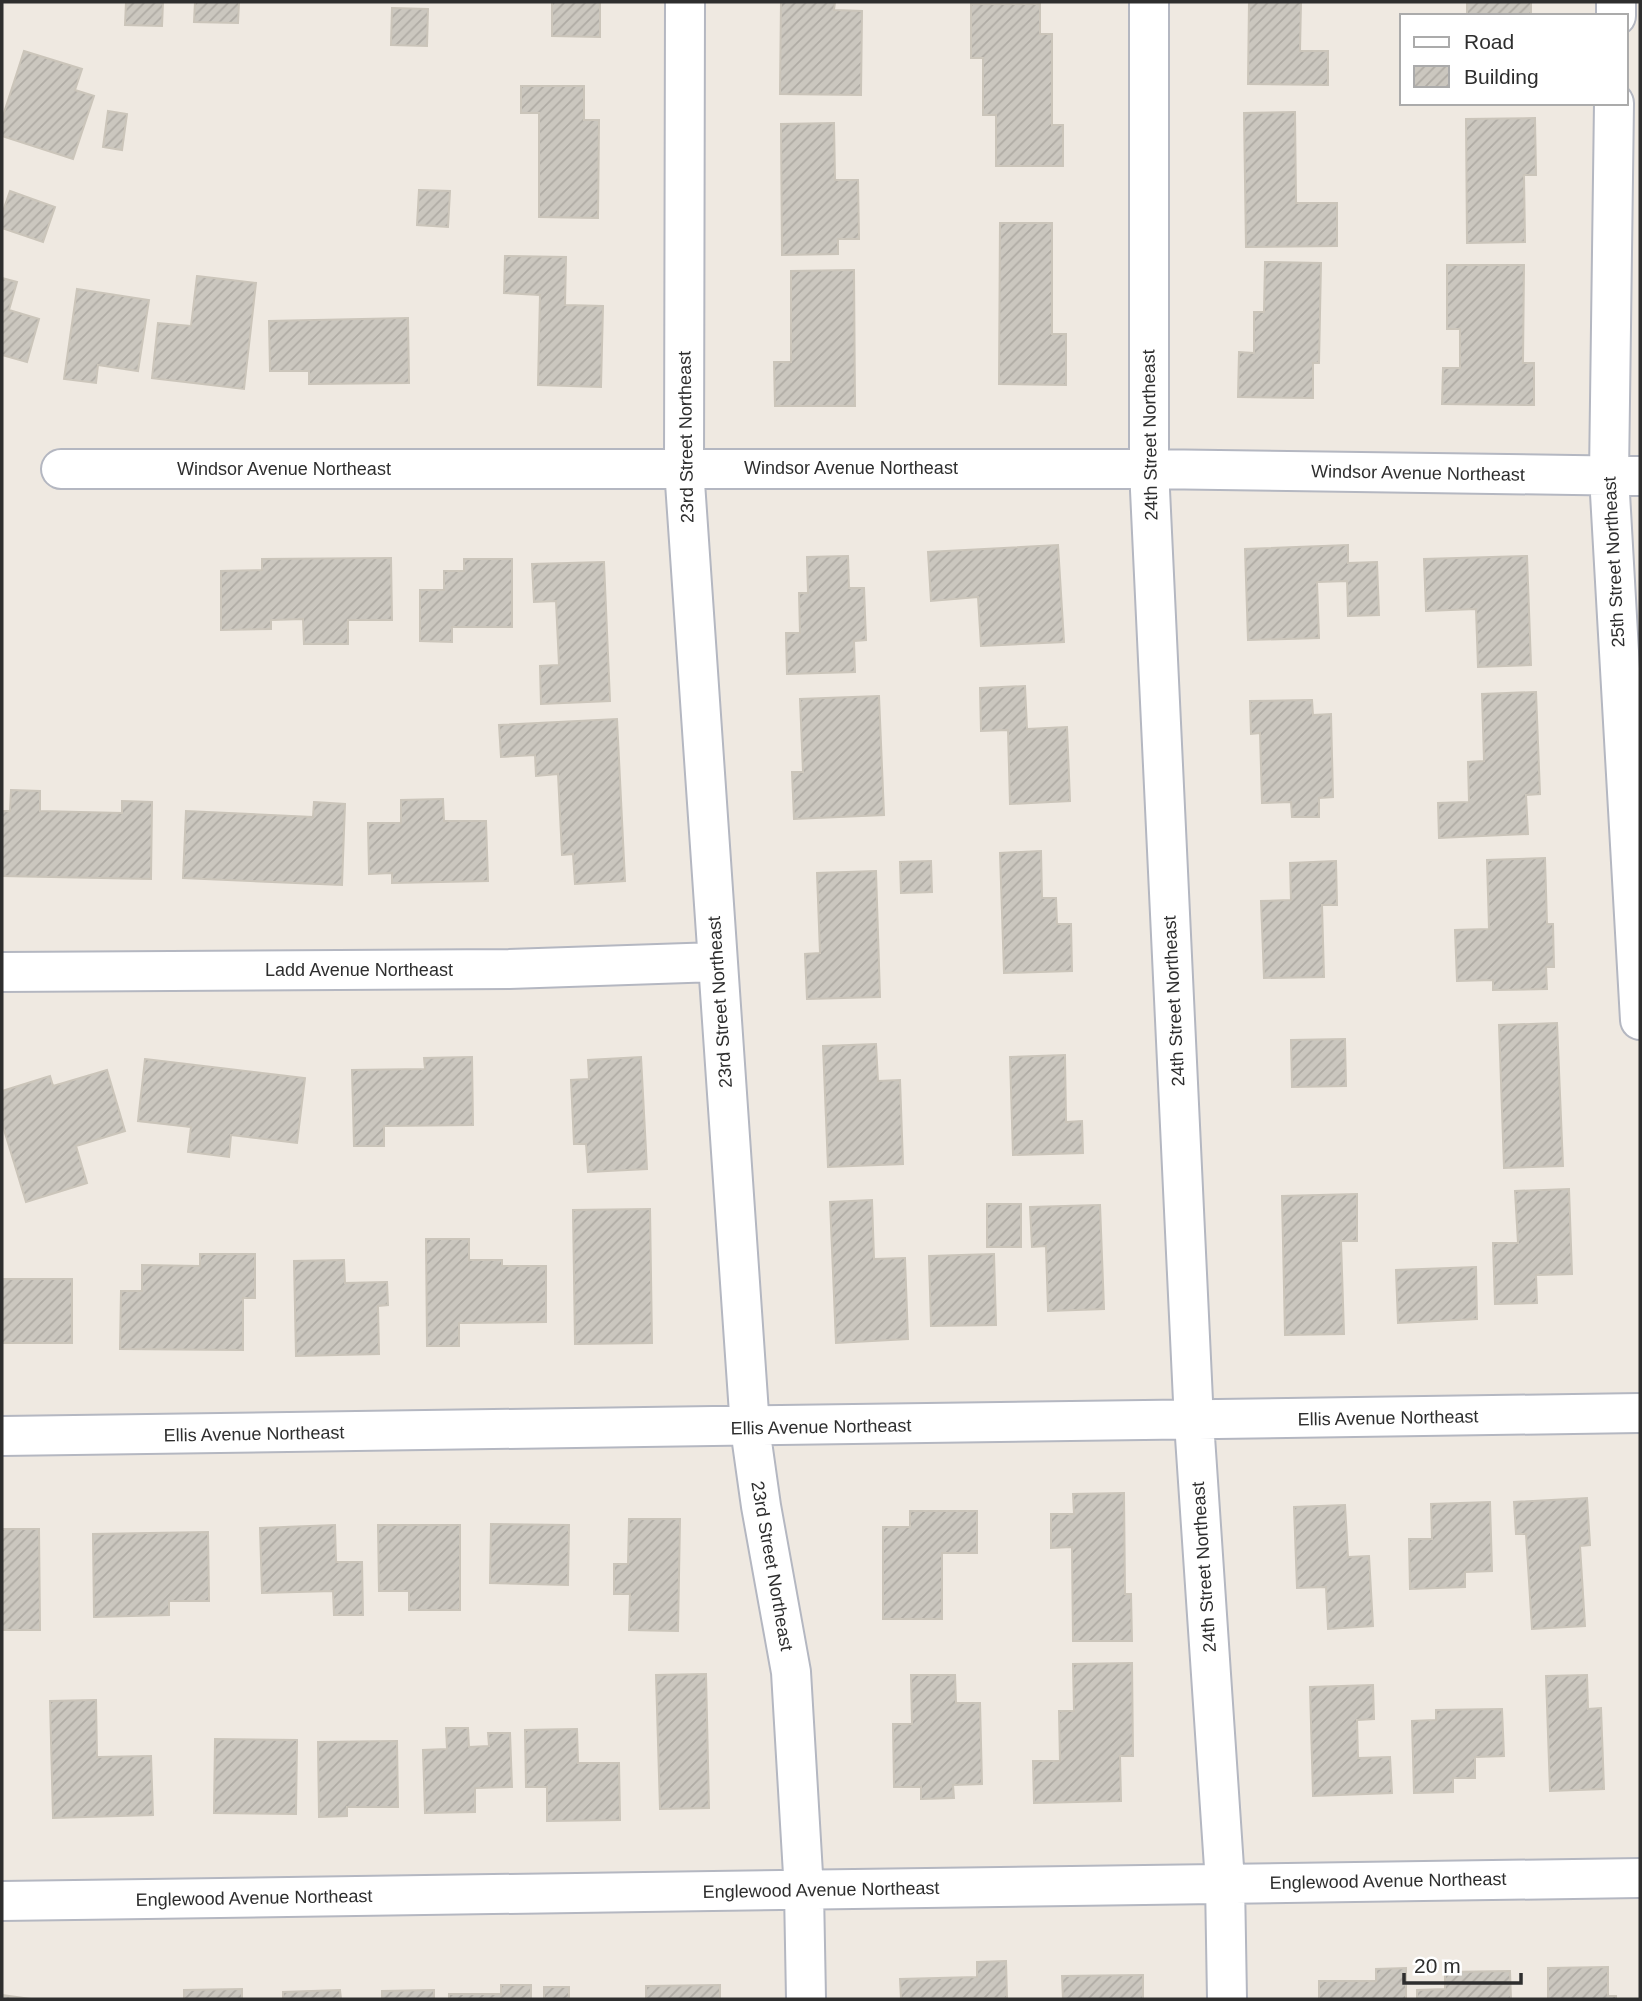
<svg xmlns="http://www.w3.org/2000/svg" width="1642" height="2001" font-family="Helvetica,sans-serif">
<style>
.building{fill:url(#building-hatch);stroke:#cbc5ba;stroke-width:2}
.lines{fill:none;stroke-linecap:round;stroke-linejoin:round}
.street-casing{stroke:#b4b7c1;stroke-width:42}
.street{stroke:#fff;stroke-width:38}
.labels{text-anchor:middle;stroke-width:5;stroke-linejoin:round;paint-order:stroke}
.street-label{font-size:18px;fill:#2e2e2e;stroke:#fff}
</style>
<defs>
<pattern id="building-hatch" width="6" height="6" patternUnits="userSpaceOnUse" patternTransform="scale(1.75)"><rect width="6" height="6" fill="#cbc7bf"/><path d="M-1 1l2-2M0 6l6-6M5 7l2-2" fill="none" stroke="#afaba4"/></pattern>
</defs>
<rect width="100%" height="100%" fill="#efe9e1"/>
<path class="building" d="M126 2H163L162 26 125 25Z
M195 2H239L238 23 194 22Z
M552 2H600V37L552 36Z
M781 2H835L834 10 862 11 861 95 780 94Z
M1249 2H1301L1300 51H1328V85L1248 84Z
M1467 2H1531V16H1467Z
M971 4H1040V34H1052V125H1063V166H996V115H983V58H971Z
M392 8 428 9 427 46 391 45Z
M24 51 82 69 75 90 94 96 73 159 2 136V119Z
M521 86H584V120H599L598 218 539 217V113H521Z
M108 111 127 114 122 150 103 147Z
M1295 112 1296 203H1337V246L1246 247 1244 113Z
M1535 118 1536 175H1524L1525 242 1467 243 1466 119Z
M834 123 835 180H858L859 239H838V254L782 255 781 124Z
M419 190 450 191 448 227 417 225Z
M10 191 55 207 43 242 2 228V214Z
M1000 223H1052V334H1066V385L999 384Z
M505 256 566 257 565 305 603 306 601 387 538 385 540 295 504 293Z
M1265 262 1321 263 1319 363H1313V398L1238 397 1239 352 1254 353V312H1264Z
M1447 265H1524L1523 363H1534V405L1442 404 1443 368H1460V329H1447Z
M854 270 855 406H775L774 362H791V271Z
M197 276 256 283 244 389 152 378 158 323 191 326Z
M2 278 17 282 9 310 39 319 27 362 2 355Z
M77 289 149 300 138 371 98 365 96 383 64 379Z
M408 318 409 383 309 384V371H270L269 321Z
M1058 545 1064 642 981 646 978 597 931 601 928 552Z
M1348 545V563L1377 562 1379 615 1348 616 1347 581 1317 582 1319 638 1248 640 1245 549Z
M848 556 849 588H864L866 640 854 641 855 672 787 674 786 633H800L799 593H808L807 557Z
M1527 556 1531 665 1478 667 1476 609 1426 611 1424 559Z
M391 558 392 620H348V644H304L303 619 271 620V629L221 630V571L262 570V559Z
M464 559H512V627H452V642L420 641V590H444V571H464Z
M604 562 610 701 541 704 540 666 559 665 556 601 534 602 532 564Z
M1025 686 1027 729 1067 727 1070 801 1010 804 1008 730 981 731 980 688Z
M1536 692 1540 794 1526 795 1528 834 1439 838 1438 803 1469 802 1468 762 1484 761 1482 694Z
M879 696 884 815 794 819 792 772H803L800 699Z
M1312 700 1313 715 1331 714 1333 797 1319 798V817H1292L1291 802 1262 803 1260 733 1251 734 1250 701Z
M617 719 625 881 575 884 573 854 562 855 558 774 536 776 535 755 501 757 499 725Z
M11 790 40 791V811L122 813V801L152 802 151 879 2 876V811H10Z
M443 799 444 821H486L488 881 392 883V873L369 874 368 823H401V800Z
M314 802 345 804 342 885 183 878 186 811 313 817Z
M1041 851 1042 898H1056L1057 924H1071L1072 971 1004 973 1000 853Z
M1545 858 1547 924H1553L1554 967H1546L1547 989 1493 990V980L1457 981 1455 930 1489 929 1487 860Z
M931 861 932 892 901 893 900 862Z
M1336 861 1337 905H1322L1324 977 1264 978 1261 901 1291 900 1290 863Z
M876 871 880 997 807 999 805 954 820 953 817 873Z
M1557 1023 1563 1166 1504 1168 1499 1025Z
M1345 1039 1346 1086 1292 1087 1291 1040Z
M876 1044 878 1081 900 1080 903 1164 828 1167 823 1046Z
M1065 1055 1066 1122 1082 1121 1083 1153 1013 1155 1010 1057Z
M472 1057 473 1125 384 1126V1146H354L352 1070 425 1069 424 1058Z
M641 1057 647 1169 588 1172 586 1144H574L571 1080 589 1079 588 1060Z
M145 1059 305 1078 297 1143 231 1135 229 1157 188 1152 191 1127 138 1121Z
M107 1070 125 1131 76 1146 87 1183 26 1202 2 1123V1091L50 1076 53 1086Z
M1569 1189 1572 1274 1536 1275 1537 1303 1495 1304 1493 1243H1518L1515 1191Z
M1357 1194V1241H1341L1344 1334 1285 1335 1282 1196Z
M872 1200 874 1259 905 1258 908 1339 836 1343 830 1202Z
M987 1204H1021V1247H987Z
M1100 1205 1104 1309 1048 1311 1046 1246 1032 1247 1030 1207Z
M650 1209 652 1343 575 1344 573 1210Z
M426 1239H469V1260H502V1266H546V1322L459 1323V1346H427Z
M200 1254H255V1298H243V1350L120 1349 121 1291H142V1265L200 1266Z
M994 1254 996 1325 931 1326 929 1256Z
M344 1260 345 1283 387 1282 388 1305 378 1306 379 1354 296 1356 294 1261Z
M1476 1267 1477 1319 1398 1323 1396 1270Z
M2 1279H72V1343H2Z
M1124 1493 1125 1594H1131L1132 1641H1073L1072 1547 1051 1548V1514H1074L1073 1494Z
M1587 1498 1590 1545 1580 1546 1585 1626 1532 1629 1526 1534H1516L1514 1502Z
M1490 1502 1492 1571 1465 1572V1587L1410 1589 1409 1539H1432L1431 1504Z
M1345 1505 1348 1557 1369 1556 1373 1626 1328 1629 1326 1587 1297 1588 1294 1507Z
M910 1511H977V1553H942V1619H883V1527H910Z
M629 1519H680L678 1631 629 1630 630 1594H614V1564H628Z
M491 1524 569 1525 568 1585 490 1583Z
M335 1525 336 1562H362L363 1615H334L333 1591 262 1593 260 1528Z
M378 1525H460V1610H409V1591H379Z
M2 1529H39L40 1630H2Z
M208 1532 209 1601H169V1615L94 1617 93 1534Z
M1132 1663 1133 1756H1120L1121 1801 1034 1803 1033 1761H1060L1059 1711H1074L1073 1664Z
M706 1674 709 1808 660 1809 656 1675Z
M911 1675H955L956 1703H980L982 1784 953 1785 954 1798 921 1799V1787H894L893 1724H912Z
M1587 1675 1588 1709 1601 1708 1604 1789 1550 1791 1546 1676Z
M1373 1685 1374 1719 1357 1720 1358 1758 1390 1757 1392 1793 1313 1796 1310 1687Z
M96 1700 97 1757 151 1756 153 1815 53 1818 50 1701Z
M1502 1709 1504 1756 1475 1757V1778H1453V1792L1414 1793 1412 1721 1436 1720V1710Z
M446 1728H468L469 1747 489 1746 488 1733H510L512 1787 475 1788V1812L425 1813 423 1750 447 1749Z
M577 1729 578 1763H619L620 1820 547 1821V1787H526L525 1730Z
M215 1739 297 1740 296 1814 214 1813Z
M397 1741 398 1807H347V1816L319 1817 318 1742Z
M1006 1961 1007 1998 901 1999 900 1979 977 1977V1962Z
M1608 1967V1996H1616V1999H1548V1968Z
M1406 1968V1999H1319V1981H1376V1969Z
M1510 1971 1511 1999H1417V1990L1445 1989V1972Z
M1143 1975V1999H1063L1062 1976Z
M501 1985H531V1999H449V1994H501Z
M720 1985V1999H646V1986Z
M544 1987H569V1999H544Z
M242 1989V1999H184V1990Z
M340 1990 341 1999H283V1992Z
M434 1990V1999H382V1991Z
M2 1995 31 1999H2Z"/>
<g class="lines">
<defs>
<path id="street" d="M685 2 684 468 750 1428 761 1506 791 1672 804 1891 806 1999
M1149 2V469L1194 1422 1225 1882 1227 1999
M1616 16V2
M1614 103 1609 476 1640 1020
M61 469H1149L1640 476
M2 972 509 969 717 962
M2 1436 1640 1413
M2 1901 1640 1878"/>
</defs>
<use href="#street" class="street-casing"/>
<use href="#street" class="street"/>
</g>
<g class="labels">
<g class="street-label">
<text transform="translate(1150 435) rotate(-91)" y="6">24th Street Northeast</text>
<text transform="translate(686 437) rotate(-91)" y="6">23rd Street Northeast</text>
<text x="851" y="474">Windsor Avenue Northeast</text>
<text x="284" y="475">Windsor Avenue Northeast</text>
<text transform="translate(1418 473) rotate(1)" y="6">Windsor Avenue Northeast</text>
<text transform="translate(1614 562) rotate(-93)" y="6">25th Street Northeast</text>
<text x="359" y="976">Ladd Avenue Northeast</text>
<text transform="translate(1174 1001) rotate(-93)" y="6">24th Street Northeast</text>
<text transform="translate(720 1002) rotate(-94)" y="6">23rd Street Northeast</text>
<text transform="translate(1388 1418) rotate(-1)" y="6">Ellis Avenue Northeast</text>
<text transform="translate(821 1427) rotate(-1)" y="6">Ellis Avenue Northeast</text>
<text transform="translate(254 1434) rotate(-1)" y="6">Ellis Avenue Northeast</text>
<text transform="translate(772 1566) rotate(80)" y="6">23rd Street Northeast</text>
<text transform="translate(1204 1567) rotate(-94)" y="6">24th Street Northeast</text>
<text transform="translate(1388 1881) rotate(-1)" y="6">Englewood Avenue Northeast</text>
<text transform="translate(821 1890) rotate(-1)" y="6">Englewood Avenue Northeast</text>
<text transform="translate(254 1898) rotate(-1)" y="6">Englewood Avenue Northeast</text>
</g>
</g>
<rect width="1642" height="2001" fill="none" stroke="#2e2e2e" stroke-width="7"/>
<rect x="1400" y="14" width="228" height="91" fill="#ffffff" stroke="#ababab" stroke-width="2"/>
<rect x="1414" y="37" width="35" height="10" fill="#ffffff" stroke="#ababab" stroke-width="2"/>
<text x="1464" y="49" font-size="21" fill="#2e2e2e">Road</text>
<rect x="1414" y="66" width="35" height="21" fill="url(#building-hatch)" stroke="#ababab" stroke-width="2"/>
<text x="1464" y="84" font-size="21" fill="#2e2e2e">Building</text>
<path d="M1404 1973v10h117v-10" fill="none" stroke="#2e2e2e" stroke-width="3.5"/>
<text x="1414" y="1973" font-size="21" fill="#2e2e2e" stroke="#ffffff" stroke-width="5" paint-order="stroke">20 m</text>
</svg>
